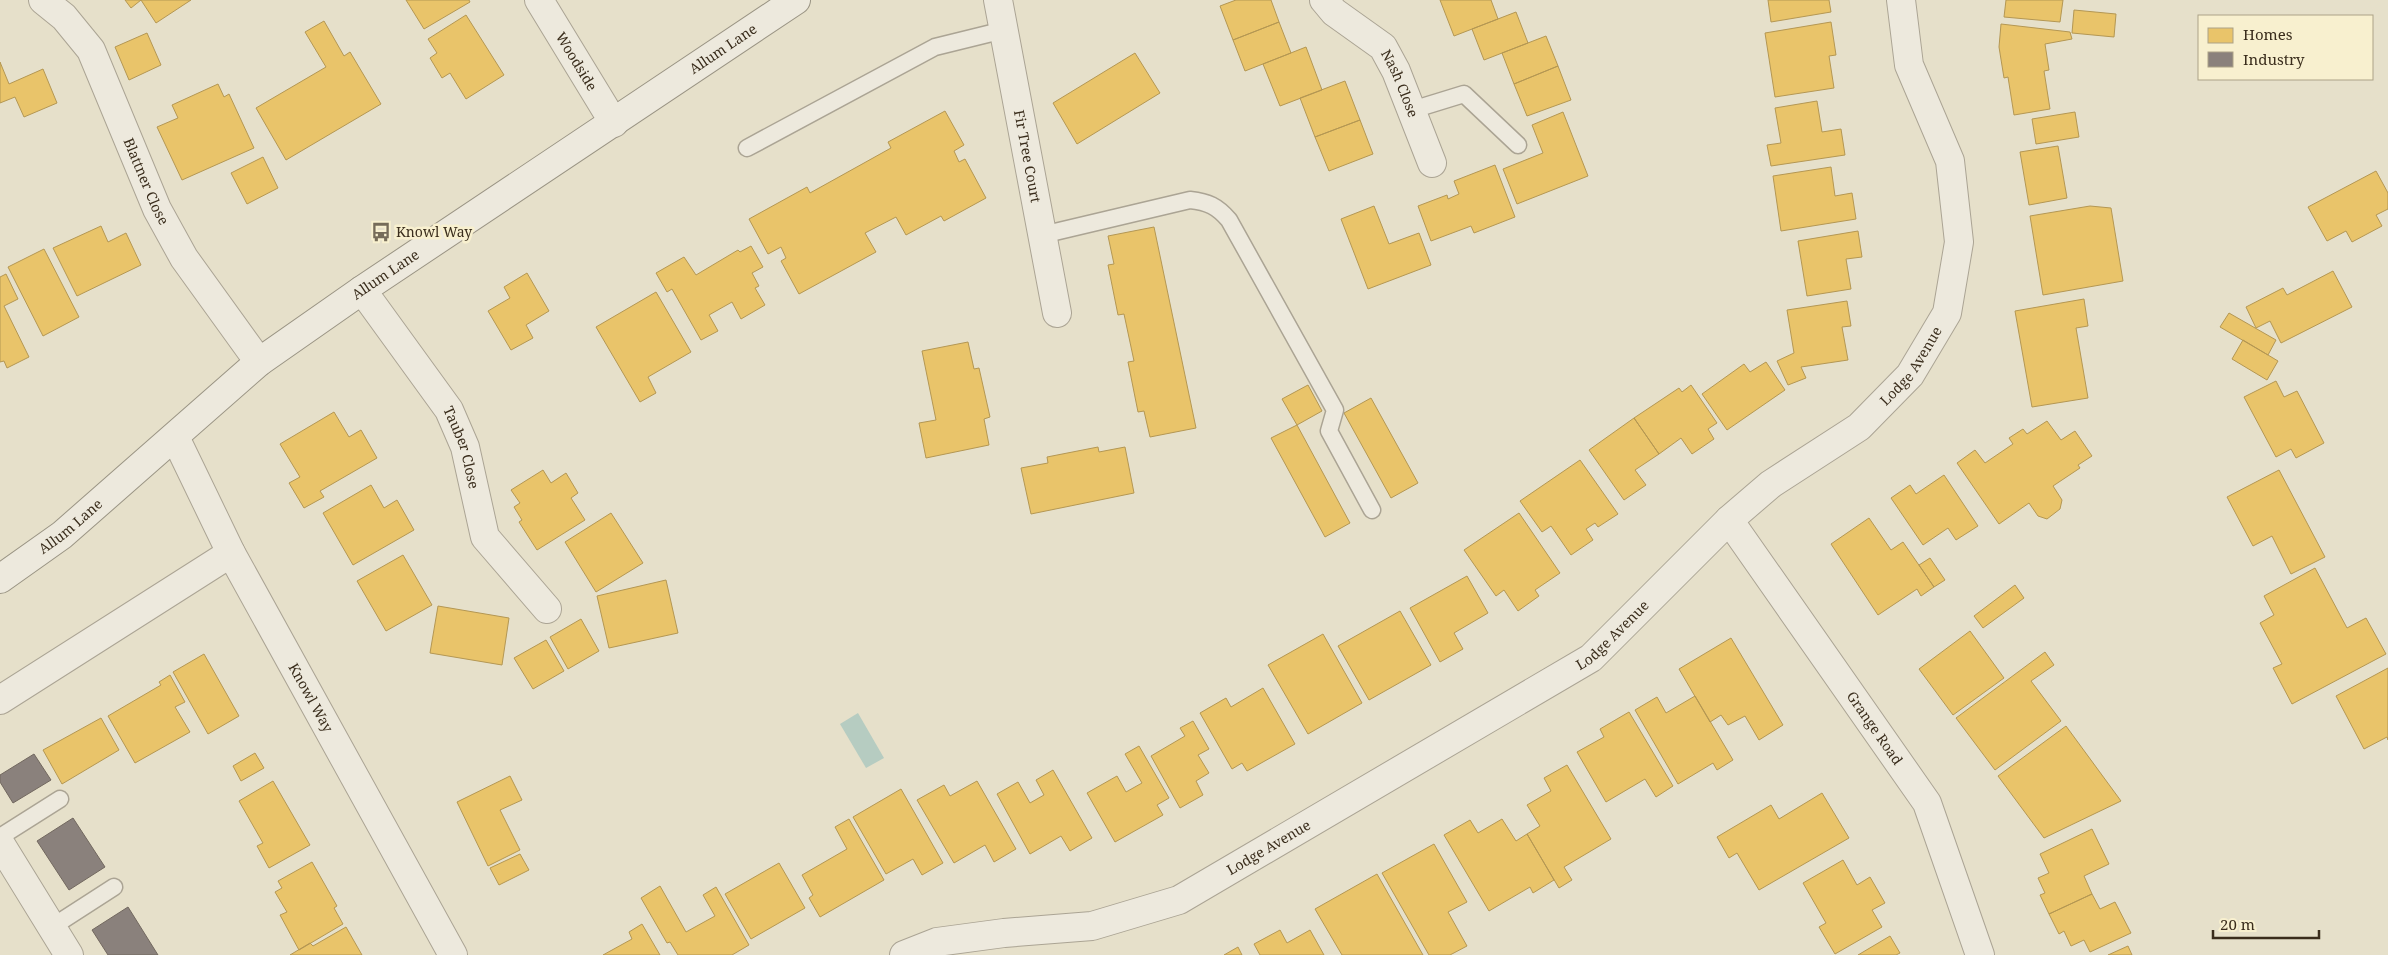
<svg xmlns="http://www.w3.org/2000/svg" width="2388" height="955" font-family="'Noto Serif',serif">
<style>
.water{fill:#b6ccc1}
.homes{fill:#e9c46a;stroke:#b49753}
.industry{fill:#8a817c;stroke:#72685f}
.lines{fill:none;stroke-linecap:round;stroke-linejoin:round}
.service-casing{stroke:#aba494;stroke-width:19}
.minor-casing{stroke:#aba494;stroke-width:30}
.secondary-casing{stroke:#9a9484;stroke-width:30}
.service{stroke:#ede9dd;stroke-width:16}
.minor{stroke:#ede9dd;stroke-width:28}
.secondary{stroke:#ede9dd;stroke-width:28}
.labels{text-anchor:middle;stroke-width:5;stroke-linejoin:round;paint-order:stroke}
.street-label{font-size:14px;fill:#3a2d1c;stroke:#f8f0cf}
.poi-label{font-size:14px;fill:#3a2d1c;stroke:#f8f0cf;text-anchor:start}
</style>
<rect width="100%" height="100%" fill="#e6e0ca"/>
<path class="water" d="M858 713 884 758 866 768 840 724Z"/>
<path class="homes" d="M125 0H191L156 23 141 0 131 8Z
M406 0H469L470 2 424 29Z
M1236 0H1271L1279 22 1233 40 1220 6Z
M1440 0H1491L1498 19 1454 36Z
M1768 0H1829L1831 12 1771 22Z
M2006 0H2063L2060 22 2004 17Z
M2074 10 2116 14 2114 37 2072 33Z
M1516 12 1528 43 1484 60 1472 29Z
M466 15 504 75 466 99 450 73 442 78 430 58 437 53 428 39Z
M324 21 344 56 350 52 381 104 286 160 256 108 326 67 305 32Z
M1279 22 1291 53 1245 71 1233 40Z
M1831 22 1836 55 1829 56 1834 88 1775 97 1765 33Z
M2001 24 2070 32 2072 39 2045 44 2049 70 2044 71 2050 109 2014 115 2008 77 2004 78 1999 47Z
M147 33 161 65 129 80 115 47Z
M1546 36 1558 66 1514 84 1502 53Z
M1306 47 1322 90 1280 106 1263 64Z
M1135 53 1160 93 1077 144 1053 103Z
M0 62 9 84 43 69 57 103 24 117 15 97 0 103Z
M1558 66 1571 100 1527 116 1514 84Z
M1345 81 1360 120 1315 137 1300 98Z
M218 84 224 97 229 94 254 148 182 180 157 127 178 118 172 105Z
M1817 101 1822 132 1841 129 1845 155 1771 166 1767 145 1781 143 1775 108Z
M945 111 964 145 954 151 959 162 965 159 986 198 944 221 941 216 906 235 896 217 865 233 876 252 799 294 781 261 786 258 781 247 768 254 749 219 807 187 810 193 891 148 888 142Z
M1563 112 1588 176 1517 204 1503 169 1543 153 1532 125Z
M2075 112 2079 137 2036 144 2032 119Z
M1360 120 1373 154 1329 171 1315 137Z
M2058 146 2067 198 2029 205 2020 152Z
M263 157 278 188 247 204 231 173Z
M1495 165 1515 217 1474 233 1471 226 1431 241 1418 206 1447 195 1448 199 1459 194 1454 181Z
M1831 167 1835 196 1852 193 1856 219 1781 231 1773 176Z
M2376 171 2388 193V209L2376 215 2382 226 2352 242 2346 231 2327 241 2308 207Z
M1374 206 1389 244 1419 233 1431 265 1368 289 1341 219Z
M2090 206 2111 208 2123 281 2043 295 2030 216Z
M101 226 108 242 126 233 141 265 77 296 53 248Z
M1154 227 1196 428 1150 437 1144 411 1138 412 1128 362 1134 361 1124 314 1118 315 1108 265 1114 264 1108 236Z
M1858 231 1862 257 1846 259 1851 289 1807 296 1798 241Z
M751 246 763 267 752 273 759 286 755 288 765 305 741 319 732 302 709 315 718 331 701 340 672 289 667 292 656 273 684 257 696 275 738 250 740 252Z
M44 249 79 317 43 336 8 267Z
M2333 271 2352 307 2281 343 2270 321 2256 328 2246 307 2283 288 2287 295Z
M527 273 549 311 526 325 533 338 511 350 488 311 510 298 504 287Z
M6 274 18 299 4 306 29 357 7 368 4 361 0 362V277Z
M656 292 691 352 648 377 656 393 640 402 596 327Z
M2084 299 2088 326 2076 328 2088 398 2032 407 2015 311Z
M1847 301 1851 326 1842 327 1848 360 1801 367 1806 378 1788 385 1777 361 1794 353 1787 310Z
M2229 313 2276 340 2268 355 2220 327Z
M2243 340 2278 361 2267 380 2232 359Z
M968 342 974 369 979 368 990 417 984 419 989 445 926 458 919 423 936 420 922 351Z
M1766 362 1785 390 1727 430 1702 394 1744 364 1750 372Z
M2276 381 2284 397 2297 391 2324 443 2296 458 2291 449 2276 457 2244 397Z
M1308 385 1322 411 1297 425 1282 399Z
M1691 385 1717 423 1708 429 1714 439 1692 454 1681 438 1659 454 1634 418 1679 388 1682 392Z
M1371 398 1418 483 1391 498 1344 413Z
M334 412 349 437 361 430 377 458 320 491 324 497 304 508 289 483 300 477 280 444Z
M1634 418 1659 454 1635 470 1646 485 1624 500 1589 450Z
M2047 421 2061 440 2075 431 2092 456 2078 465 2080 468 2053 486 2062 500 2060 509 2047 519 2038 516 2029 503 1999 524 1957 463 1975 450 1985 463 2013 444 2009 438 2023 429 2027 434Z
M1297 425 1350 523 1325 537 1271 438Z
M1098 447 1099 452 1125 447 1134 493 1031 514 1021 468 1048 463 1047 457Z
M1580 460 1618 514 1598 527 1595 523 1586 529 1593 540 1571 555 1551 526 1542 532 1520 501Z
M543 470 551 483 566 473 578 493 571 498 585 520 537 550 519 522 522 520 514 507 520 503 511 490Z
M2279 470 2325 557 2291 574 2272 536 2253 546 2227 497Z
M1944 475 1978 526 1956 540 1948 528 1923 545 1891 498 1910 485 1916 494Z
M371 485 384 508 397 500 414 530 353 565 323 513Z
M611 513 643 563 596 592 565 542Z
M1519 513 1560 573 1535 590 1539 596 1518 611 1504 590 1496 596 1464 550Z
M1869 518 1891 550 1903 542 1934 587 1921 596 1917 589 1878 615 1831 544Z
M403 555 432 605 386 631 357 581Z
M1930 558 1945 580 1934 587 1919 565Z
M2315 568 2347 628 2366 618 2386 654 2292 704 2273 668 2282 664 2260 623 2274 615 2264 596Z
M1467 576 1488 613 1454 633 1463 649 1440 662 1410 608Z
M666 580 678 633 609 648 597 596Z
M2015 585 2024 598 1983 628 1974 616Z
M438 606 509 618 502 665 430 653Z
M1400 611 1431 665 1369 700 1338 646Z
M581 619 599 651 568 669 550 637Z
M1970 631 2004 678 1953 715 1919 669Z
M1323 634 1362 703 1308 734 1268 665Z
M1731 638 1783 725 1759 740 1745 716 1728 725 1721 715 1710 722 1679 669Z
M546 640 564 671 533 689 514 658Z
M2045 652 2054 665 2031 681 2061 721 1995 770 1956 718Z
M204 654 239 716 208 734 173 672Z
M2388 668V740L2387 737 2364 749 2336 696Z
M170 675 185 702 175 707 190 732 135 763 108 716 161 685 159 682Z
M1263 688 1295 744 1247 771 1242 763 1232 769 1200 713 1226 698 1231 707Z
M1695 696 1733 760 1717 770 1713 763 1678 784 1635 710 1657 697 1666 713Z
M1629 712 1673 786 1656 797 1645 779 1606 802 1577 752 1604 737 1600 729Z
M101 718 119 750 62 784 43 750Z
M1193 721 1209 749 1198 755 1209 773 1196 781 1203 795 1180 808 1151 756 1185 736 1180 728Z
M2066 726 2121 801 2044 838 1998 776Z
M1139 746 1169 798 1157 805 1163 815 1115 842 1087 793 1117 776 1126 792 1142 783 1125 754Z
M255 753 264 768 241 781 233 766Z
M1567 765 1611 839 1564 867 1572 880 1559 888 1527 834 1540 826 1527 805 1551 791 1544 778Z
M1053 770 1092 838 1070 851 1061 836 1030 854 997 794 1018 782 1030 803 1044 795 1036 780Z
M510 776 522 800 500 810 520 850 488 866 457 802Z
M273 781 310 845 269 868 257 846 263 843 239 801Z
M977 781 1016 849 994 862 985 845 954 863 917 800 944 785 950 796Z
M901 789 943 863 922 875 913 859 886 874 853 817Z
M1822 793 1849 838 1759 890 1737 853 1729 858 1717 837 1771 805 1779 819Z
M849 819 884 880 820 917 809 898 813 895 802 875 847 849 835 827Z
M1502 819 1516 841 1527 834 1554 880 1533 893 1530 887 1489 911 1444 835 1470 820 1478 833Z
M2092 829 2109 864 2084 876 2092 894 2049 914 2040 895 2045 893 2038 878 2049 873 2040 854Z
M1434 844 1467 902 1448 912 1467 946 1450 955H1429L1382 873Z
M520 854 529 870 499 885 490 868Z
M1843 860 1857 885 1870 877 1885 903 1872 910 1882 927 1835 954 1819 927 1826 923 1803 883Z
M312 862 337 906 334 908 343 924 299 950 280 915 287 912 275 892 282 888 278 881Z
M779 863 805 908 751 939 725 894Z
M1377 874 1423 955H1342L1315 909Z
M660 886 686 932 715 916 703 895 716 887 749 945 732 955H678L670 942 667 943 641 898Z
M2092 894 2100 909 2115 902 2131 933 2090 952 2084 940 2071 946 2064 931 2059 934 2049 914Z
M642 924 660 955H603L632 939 629 932Z
M346 927 362 955H290L310 943 313 946Z
M1280 930 1287 943 1310 930 1324 955H1260L1254 944Z
M1890 936 1900 953 1896 955H1858Z
M2128 946 2132 955H2108Z
M1238 947 1242 955H1224Z"/>
<path class="industry" d="M34 754 51 780 13 803 0 782V775Z
M73 818 105 867 69 890 37 841Z
M128 907 158 955H108L92 930Z"/>
<g class="lines">
<defs>
<path id="service" d="M1412 110 1464 94 1518 145
M747 148 935 47 1004 30
M1042 235 1190 200C1208 202 1217 206 1229 220L1335 410 1329 431 1372 510
M0 837 60 799
M52 927 114 887"/>
<g id="minor">
<path id="s1" d="M43 0 64 17 91 50 157 209 184 258 259 362"/>
<path id="s2" d="M539 0 614 123"/>
<path id="s3" d="M998 0 1057 313"/>
<path id="s4" d="M1324 0 1334 12 1383 47 1396 71 1432 163"/>
<path id="s5" d="M362 290 449 410 465 447 485 537 547 609"/>
<path id="s6" d="M175 437 231 553 453 955"/>
<path id="s7" d="M1729 520 1927 803 1980 955"/>
<path d="M0 700 231 553"/>
<path d="M0 843 69 955"/>
<path id="s8" d="M904 955 937 942 1004 933 1092 926 1179 900 1591 658 1729 520 1771 484 1859 427 1910 375 1947 313 1959 242 1950 161 1909 65 1901 0"/>
</g>
<g id="secondary">
<path id="s9" d="M0 579 62 535 259 362 362 290 796 0"/>
</g>
</defs>
<use href="#service" class="service-casing"/>
<use href="#minor" class="minor-casing"/>
<use href="#secondary" class="secondary-casing"/>
<use href="#service" class="service"/>
<use href="#minor" class="minor"/>
<use href="#secondary" class="secondary"/>
</g>
<defs>
<symbol id="bus-bare" viewBox="-9 -9 18 18"><path d="M-5-6H5V4H4V6H2V4H-2V6H-4V4H-5ZM-3.5-4V0h7V-4ZM-3.5 1.2v1.5H-2V1.2ZM2 1.2v1.5H3.5V1.2Z" fill="#766c59" stroke="#f8f0cf" stroke-width="2.5" paint-order="stroke"/></symbol>
</defs>
<g fill-rule="evenodd">
<use href="#bus-bare" x="367" y="218" width="28" height="28"/>
</g>
<g class="labels">
<g class="street-label">
<text dy="5" stroke="none"><textPath href="#s9" startOffset="898">Allum Lane</textPath></text>
<text dy="5" stroke="none"><textPath href="#s2" startOffset="72">Woodside</textPath></text>
<text dy="5" stroke="none"><textPath href="#s4" startOffset="116">Nash Close</textPath></text>
<text dy="5" stroke="none"><textPath href="#s3" startOffset="159">Fir Tree Court</textPath></text>
<text dy="5" stroke="none"><textPath href="#s1" startOffset="212">Blattner Close</textPath></text>
<text dy="5" stroke="none"><textPath href="#s9" startOffset="492">Allum Lane</textPath></text>
<text dy="5" stroke="none"><textPath href="#s8" startOffset="1196">Lodge Avenue</textPath></text>
<text dy="5" stroke="none"><textPath href="#s5" startOffset="188">Tauber Close</textPath></text>
<text dy="5" stroke="none"><textPath href="#s9" startOffset="88">Allum Lane</textPath></text>
<text dy="5" stroke="none"><textPath href="#s8" startOffset="791">Lodge Avenue</textPath></text>
<text dy="5" stroke="none"><textPath href="#s6" startOffset="294">Knowl Way</textPath></text>
<text dy="5" stroke="none"><textPath href="#s7" startOffset="254">Grange Road</textPath></text>
<text dy="5" stroke="none"><textPath href="#s8" startOffset="386">Lodge Avenue</textPath></text>
</g>
<g class="poi-label">
<text x="396" y="237">Knowl Way</text>
</g>
</g>
<rect x="2198" y="15" width="175" height="65" fill="#f8f0cf" stroke="#aca287"/>
<rect x="2208" y="28" width="25" height="15" fill="#e9c46a" stroke="#aca287"/>
<text x="2243" y="40" font-size="15" fill="#3a2d1c">Homes</text>
<rect x="2208" y="52" width="25" height="15" fill="#8a817c" stroke="#aca287"/>
<text x="2243" y="65" font-size="15" fill="#3a2d1c">Industry</text>
<path d="M2213 930v8h106v-8" fill="none" stroke="#3a2d1c" stroke-width="2.5"/>
<text x="2220" y="930" font-size="15" fill="#3a2d1c" stroke="#f8f0cf" stroke-width="4" paint-order="stroke">20 m</text>
</svg>
